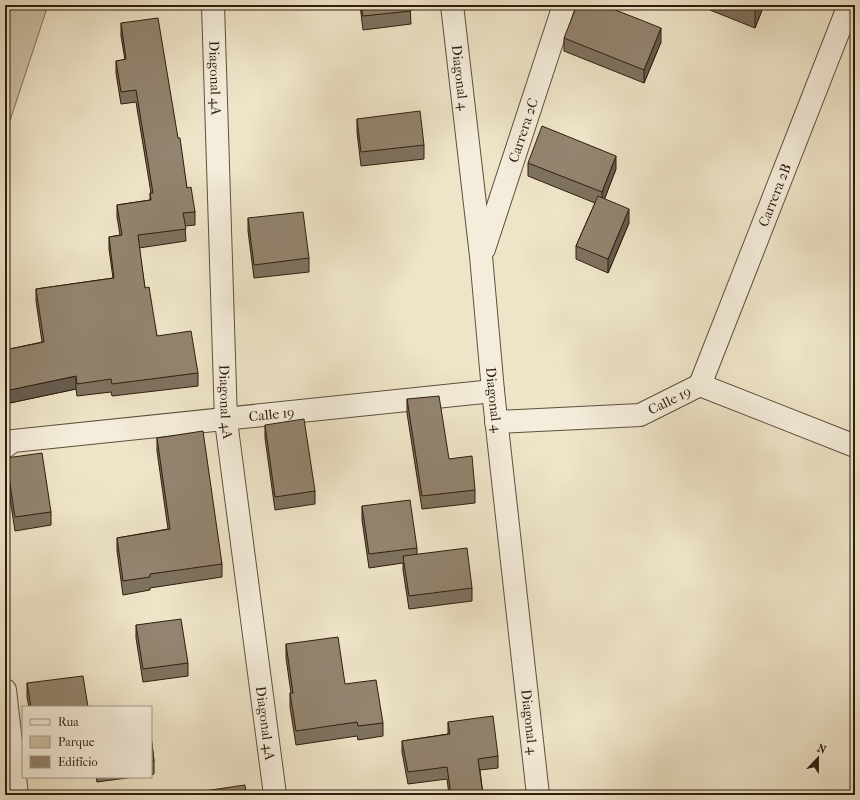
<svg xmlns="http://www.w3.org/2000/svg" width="860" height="800" font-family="'IM FELL French Canon',serif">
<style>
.green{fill:#cec2a8;stroke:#7e705b}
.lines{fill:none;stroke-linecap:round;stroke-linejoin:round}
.minor-casing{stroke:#5f4f3c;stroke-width:24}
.minor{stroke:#f4eddb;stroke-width:22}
.wall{fill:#7e725f;stroke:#2f1d0e}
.shaded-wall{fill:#665c4e;stroke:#2f1d0e}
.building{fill:#92846f;stroke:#2f1d0e}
.labels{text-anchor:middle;stroke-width:3;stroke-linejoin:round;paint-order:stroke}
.street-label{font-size:14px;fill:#2f1d0e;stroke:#f4eddb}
</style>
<rect width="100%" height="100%" fill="#eee4c8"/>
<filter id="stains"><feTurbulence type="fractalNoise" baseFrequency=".005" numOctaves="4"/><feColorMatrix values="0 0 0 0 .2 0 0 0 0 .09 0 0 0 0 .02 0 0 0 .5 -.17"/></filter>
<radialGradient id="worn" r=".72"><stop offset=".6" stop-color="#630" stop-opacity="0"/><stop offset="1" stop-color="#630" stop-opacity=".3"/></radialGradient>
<path class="green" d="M5 5H48L5 136Z"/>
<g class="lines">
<defs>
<g id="minor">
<path id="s1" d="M213 5 226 421 275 795"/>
<path id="s2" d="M452 5 481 256 493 391 538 795"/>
<path id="s3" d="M484 249 564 5"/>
<path id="s4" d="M700 385 849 5"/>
<path id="s5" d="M496 422 640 415 700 385 855 446"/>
<path id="s6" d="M5 447 13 441 493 391"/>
<path d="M5 690 17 795"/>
</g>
</defs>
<use href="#minor" class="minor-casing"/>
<use href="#minor" class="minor"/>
</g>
<path class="wall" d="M360 5H410L411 24 363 30Z
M710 5H764L755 28 710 10Z
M121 23 178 138 187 188 195 212V225L185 226 186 241 139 248 145 288 157 336 198 373V386L112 396 111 392 77 396 76 389 5 404V350L42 342 36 301V289L113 278 109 249V237L120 235 117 217V205L150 200V193H151L136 102 121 104 116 73V61L125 60 121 36Z
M564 38 661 42 644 83 564 51Z
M357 119 424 145V159L361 166 357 132Z
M528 163 616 169 604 199 629 223 608 273 576 259V246L595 203 528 176Z
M248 218 309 258V272L254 278 248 231Z
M407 399 449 459 475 490V503L422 509 407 413Z
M265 425 315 491V504L275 510 265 438Z
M157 438 222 564V577L150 588V590L123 595 117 551V538L168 529 157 451Z
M6 458 51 512V525L15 531 6 472Z
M362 506 417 548V555L472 588V601L409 609 403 570V563L369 568 362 520Z
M136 625 188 663V676L143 682 136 638Z
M286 644 345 684 383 723V736L358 740 357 736 296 745 290 707V693H291L286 658Z
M27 683 88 707H29L27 697Z
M448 722 498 756V768L480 770 483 795H449L447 779 408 784 402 752V741L448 734Z
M151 736 154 761V774L151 775Z
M96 777H134L97 782Z"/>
<path class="shaded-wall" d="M756 5H764L755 28V9Z
M661 28V42L644 83V70Z
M616 156V169L602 206V192Z
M629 209V223L608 273V259Z
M76 376V389L5 404V391Z"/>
<path class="building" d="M361 5H410L411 11 363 16Z
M577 5H603L661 28 644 70 564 38Z
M746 5H756L755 9Z
M158 18 178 138H180L187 188 191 187 195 212 183 213 186 229 138 235 145 288 149 287 157 336 191 331 198 373 112 384 111 379 77 384 76 376 5 391V350L44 342 36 289 114 278 109 237 122 235 117 205 151 200 150 193H153L136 90 121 92 116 61 126 59 121 23Z
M420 111 424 145 361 152 357 119Z
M542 126 616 156 602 192 528 163Z
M598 196 629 209 608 259 576 246Z
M303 212 309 258 254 265 248 218Z
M439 396 449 459 472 456 475 490 422 496 407 399Z
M304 419 315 491 275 497 265 425Z
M203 431 222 564 150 574V577L123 581 117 538 170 529 157 438Z
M42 453 51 512 15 517 6 458Z
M410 500 417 548 369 554 362 506Z
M467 548 472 588 409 596 403 556Z
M181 619 188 663 143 669 136 625Z
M338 637 345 684 376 680 383 723 358 726 357 722 296 731 290 693H293L286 644Z
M83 676 88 707H31L27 683Z
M493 716 498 756 478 759 483 795H451L447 767 408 772 402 741 450 734 448 722Z
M151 736 154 761H151Z
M245 785 246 795H197V792Z"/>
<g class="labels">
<g class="street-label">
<text dy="5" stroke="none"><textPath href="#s1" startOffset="73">Diagonal 4A</textPath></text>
<text dy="5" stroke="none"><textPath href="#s2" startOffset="73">Diagonal 4</textPath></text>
<text dy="5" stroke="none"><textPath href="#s3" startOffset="125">Carrera 2C</textPath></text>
<text dy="5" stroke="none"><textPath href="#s4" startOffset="204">Carrera 2B</textPath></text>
<text dy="5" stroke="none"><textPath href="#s2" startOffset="397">Diagonal 4</textPath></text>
<text dy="5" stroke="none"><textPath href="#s5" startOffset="177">Calle 19</textPath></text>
<text dy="5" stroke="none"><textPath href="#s1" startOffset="397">Diagonal 4A</textPath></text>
<text dy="5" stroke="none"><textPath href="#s6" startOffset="270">Calle 19</textPath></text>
<text dy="5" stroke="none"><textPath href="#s2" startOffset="721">Diagonal 4</textPath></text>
<text dy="5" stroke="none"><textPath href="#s1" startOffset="721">Diagonal 4A</textPath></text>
</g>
</g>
<rect width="860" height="800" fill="none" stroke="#eee4c8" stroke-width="20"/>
<rect x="6" y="6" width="848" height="788" fill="none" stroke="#2f1d0e" stroke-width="2"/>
<rect x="10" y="10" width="840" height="780" fill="none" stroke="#2f1d0e"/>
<rect x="22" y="706" width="130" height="72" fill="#f4eddb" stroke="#a59a89"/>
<rect x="30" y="719" width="20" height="6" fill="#f4eddb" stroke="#a59a89"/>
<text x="58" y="726" font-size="12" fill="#2f1d0e">Rua</text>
<rect x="30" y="736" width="20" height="12" fill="#cec2a8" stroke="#a59a89"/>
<text x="58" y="746" font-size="12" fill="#2f1d0e">Parque</text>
<rect x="30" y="756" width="20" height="12" fill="#92846f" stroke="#a59a89"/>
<text x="58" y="766" font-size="12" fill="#2f1d0e">Edifício</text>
<g transform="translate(818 758) rotate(22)" stroke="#f4eddb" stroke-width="3" paint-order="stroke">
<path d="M0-3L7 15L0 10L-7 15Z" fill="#2f1d0e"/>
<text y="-6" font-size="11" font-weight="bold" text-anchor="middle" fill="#2f1d0e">N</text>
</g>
<rect width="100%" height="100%" filter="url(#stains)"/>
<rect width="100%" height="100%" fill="url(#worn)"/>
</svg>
